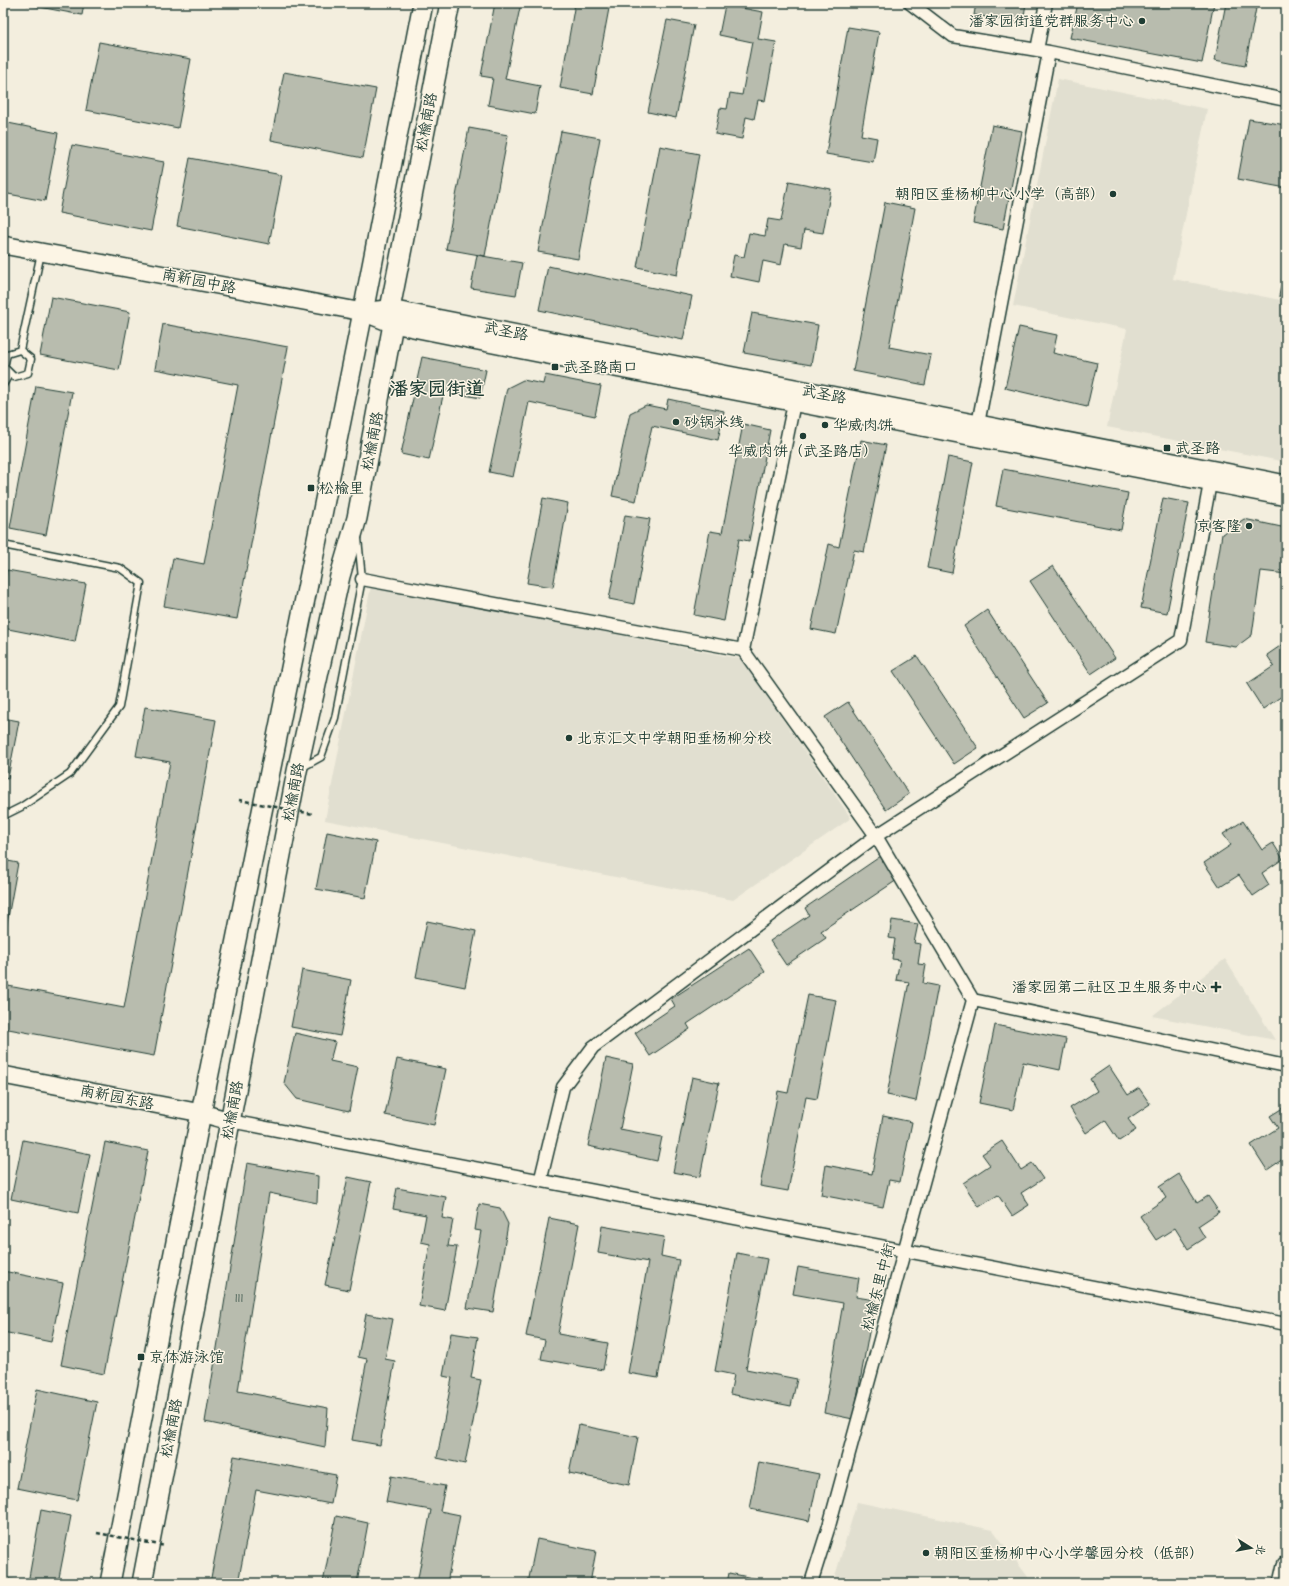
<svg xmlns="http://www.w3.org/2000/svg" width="1289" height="1586" font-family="Dekko,'LXGW WenKai TC',sans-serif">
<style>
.built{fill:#e1dfd0}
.building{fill:#b8bcae;stroke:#1f3d34}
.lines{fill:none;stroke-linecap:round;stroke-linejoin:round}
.lane-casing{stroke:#1f3d34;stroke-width:9}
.street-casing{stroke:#1f3d34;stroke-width:15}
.secondary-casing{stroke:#1f3d34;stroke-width:20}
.primary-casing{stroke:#1f3d34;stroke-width:22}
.lane{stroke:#fcf5e5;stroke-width:6}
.street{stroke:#fcf5e5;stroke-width:12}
.secondary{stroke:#fcf5e5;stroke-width:17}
.primary{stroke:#fcf5e5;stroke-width:19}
.path-bridge{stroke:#1f3d34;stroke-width:2.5;stroke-dasharray:4 3;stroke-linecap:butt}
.poi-dot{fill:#1f3d34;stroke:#fcf5e5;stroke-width:1.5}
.labels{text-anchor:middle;stroke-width:3;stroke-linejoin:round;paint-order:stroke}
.number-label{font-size:13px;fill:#455d52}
.poi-label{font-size:15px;fill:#1f3d34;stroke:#fcf5e5;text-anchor:start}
.street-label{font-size:15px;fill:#1f3d34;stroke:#fcf5e5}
.district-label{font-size:19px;font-weight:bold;fill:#1f3d34;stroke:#fcf5e5}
</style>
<rect width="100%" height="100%" fill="#f3eede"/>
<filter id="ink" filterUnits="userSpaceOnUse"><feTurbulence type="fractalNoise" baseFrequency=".025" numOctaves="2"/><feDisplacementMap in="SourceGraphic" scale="8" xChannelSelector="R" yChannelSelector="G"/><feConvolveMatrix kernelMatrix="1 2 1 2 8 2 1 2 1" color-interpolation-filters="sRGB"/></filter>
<g filter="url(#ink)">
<path class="built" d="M1058 79 1207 109 1173 279 1286 301V462L1107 427 1127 329 1013 306Z
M371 586 741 659 851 818 733 900 325 820Z
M1225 959 1275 1040 1152 1016Z
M857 1502 993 1530 1028 1577 1027 1583H833Z"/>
<path class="building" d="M18 3H84L82 15Z
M495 3H521L505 79 540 86 535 114 488 105 493 78 481 76Z
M575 3H610L593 94 560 88Z
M976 3H1026L1023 23 974 15Z
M1078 3H1214L1202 63 1070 38Z
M1226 3H1257L1245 66 1215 60Z
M725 5 763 12 758 39 776 42 765 101 758 100 754 119 746 117 742 139 715 134 720 108 727 109 730 93 742 95 752 42 719 35Z
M667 20 694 25 676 118 648 112Z
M848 27 879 32 861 135 877 138 873 162 826 154Z
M99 42 191 59 178 128 86 110Z
M284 72 376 89 363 158 271 140Z
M1249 119 1286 125V188L1238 179Z
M3 122 58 133 45 201 3 193Z
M992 125 1022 131 1003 229 973 223Z
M469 128 508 135 485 256 446 249Z
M561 131 600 138 578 259 538 252Z
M72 145 164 162 151 231 59 213Z
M660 146 699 154 677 275 637 267Z
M190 158 282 175 269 244 177 226Z
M789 181 831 189 823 233 804 230 801 247 785 244 781 265 763 261 759 282 730 276 734 255 744 257 749 233 765 236 768 219 781 221Z
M885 202 915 208 889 347 931 355 925 385 853 371Z
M477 255 522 263 516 295 471 288Z
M1286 260V297L1279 296Z
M548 266 692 296 683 340 539 310Z
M51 297 130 312 119 370 40 355Z
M752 313 818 325 811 365 744 353Z
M163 324 288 347 237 619 164 606 173 558 204 564 238 385 155 369Z
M1019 327 1057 335 1053 353 1097 363 1087 407 1005 388Z
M422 357 486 370 480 398 444 391 429 460 401 454Z
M545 375 601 386 595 416 529 402 513 477 489 472 507 388 523 380 543 384Z
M36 386 72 392 46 535 10 528Z
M668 399 724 411 718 440 652 426 636 501 612 496 630 413 646 405 666 409Z
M743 424 770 430 749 541 739 539 724 621 694 615 710 531 722 533Z
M861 440 886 445 864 552 854 550 836 634 811 629 829 544 839 547Z
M948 457 973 462 952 573 927 568Z
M1003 469 1128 493 1121 530 996 506Z
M543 498 568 503 553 587 527 583Z
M1163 498 1189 503 1167 613 1141 608Z
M625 515 650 519 634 604 609 599Z
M1244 519 1286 528V574L1261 571 1252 635 1236 647 1205 642 1222 534Z
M1053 566 1115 658 1091 674 1030 581Z
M7 570 86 584 75 642 3 628V589Z
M987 610 1048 703 1024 718 964 626Z
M1286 642V701L1282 696 1263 709 1247 684 1274 666 1267 655Z
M917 656 978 748 954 764 893 671Z
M848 702 909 794 886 810 825 717Z
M145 707 216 720 154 1056 3 1028V985L124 1008 170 762 136 756Z
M3 718 19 721 8 778 3 777Z
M1243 821 1262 850 1273 843 1283 859 1262 873 1269 885 1253 896 1239 875 1220 887 1204 863 1231 845 1223 834Z
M327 832 376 842 365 898 316 889Z
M881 856 897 880 821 931 826 938 786 965 770 941 809 915 805 908Z
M3 860 18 863 3 945Z
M892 920 918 924 914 943 921 944 918 964 926 965 923 983 938 986 916 1101 887 1095 909 982 896 980 900 960 892 959 895 939 889 938Z
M427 921 476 931 465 987 416 977Z
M749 948 765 972 687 1024 690 1029 650 1056 635 1033 675 1006 671 999Z
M302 970 351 980 340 1036 291 1027Z
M808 995 836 1000 817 1099 806 1097 788 1191 760 1186 778 1091 788 1093Z
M995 1025 1066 1039 1060 1070 1023 1062 1013 1110 979 1103Z
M295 1033 335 1042 330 1061 358 1067 349 1111 297 1099 284 1083Z
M606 1058 633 1064 620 1129 662 1137 657 1161 588 1146Z
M397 1059 446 1069 434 1125 385 1115Z
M1109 1066 1128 1095 1139 1088 1150 1104 1128 1119 1136 1130 1119 1141 1105 1120 1086 1133 1070 1108 1097 1091 1090 1079Z
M692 1077 719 1083 700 1177 673 1172Z
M1286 1106V1157L1267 1170 1251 1145 1278 1128 1270 1116Z
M883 1116 912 1122 900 1182 889 1180 883 1207 821 1195 826 1165 872 1174Z
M23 1140 90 1154 78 1213 11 1199Z
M1002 1141 1021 1170 1032 1163 1043 1179 1021 1193 1029 1205 1012 1216 998 1195 979 1207 963 1183 990 1165 982 1154Z
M105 1142 148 1151 104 1374 61 1365Z
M247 1163 318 1176 317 1203 269 1193 238 1391 328 1408 325 1447 205 1422Z
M1179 1174 1197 1203 1208 1196 1219 1212 1198 1226 1205 1238 1188 1249 1175 1228 1156 1240 1140 1216 1166 1198 1159 1187Z
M348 1177 371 1182 349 1290 325 1285Z
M397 1188 446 1197 442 1218 453 1220 448 1246 457 1247 445 1311 419 1306 430 1244 421 1242 426 1215 393 1209Z
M479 1204 500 1208 508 1224 493 1312 467 1308 481 1231 475 1230Z
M549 1218 579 1224 558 1334 608 1343 603 1370 541 1359 545 1340 526 1336Z
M602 1226 664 1237 661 1256 679 1260 658 1378 628 1373 648 1262 598 1253Z
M737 1253 767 1259 746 1369 797 1379 791 1406 730 1394 734 1375 715 1371Z
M798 1267 859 1278 856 1297 875 1300 853 1419 824 1413 843 1303 793 1294Z
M3 1271 63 1283 51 1342 3 1332Z
M366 1314 393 1319 385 1359 395 1361 380 1445 352 1440 367 1359 358 1357Z
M451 1333 478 1337 471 1378 481 1380 465 1464 437 1458 452 1378 443 1376Z
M37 1389 97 1402 77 1500 17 1488Z
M579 1425 638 1437 629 1485 569 1473Z
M234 1456 336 1475 331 1504 256 1490 238 1583H210Z
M759 1462 819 1474 809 1521 750 1509Z
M391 1476 445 1486 440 1511 460 1515 447 1583H417L431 1510 386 1502Z
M41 1510 71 1516 58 1583H3V1578L28 1583Z
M336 1516 368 1523 357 1583H323Z
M537 1539 596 1551 590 1583H528Z
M729 1573 776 1583H727Z"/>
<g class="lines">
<defs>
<path id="lane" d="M20 350 41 253
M20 350 31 359 28 373 14 377 4 367 7 354Z
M3 385 10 373
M3 545 120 568 141 583 119 707 70 774 21 807 3 816
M301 768 321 757 335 718 362 579 358 538"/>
<path id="street" d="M910 3 953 36 1049 52 1286 100
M1037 50 1046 3
M794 403 743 650 876 836 973 1000 1286 1066
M978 424 1049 52
M362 579 743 650
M230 1121C582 1186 934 1254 1286 1324
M541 1178 563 1087 593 1047 876 836 1181 640 1210 483
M811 1583 829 1526 973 1000"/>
<path id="secondary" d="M3 245 363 312 393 324 558 357 1286 497
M377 310 390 309 1286 484
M3 1075 201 1113 230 1121
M1282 1583 1286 1565"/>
<path id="primary" d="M110 1583 201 1113 363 312 423 3
M142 1583 297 771 340 576 357 518 393 324 390 309 450 3"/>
</defs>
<use href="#lane" class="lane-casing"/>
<use href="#street" class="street-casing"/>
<use href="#secondary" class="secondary-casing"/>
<use href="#primary" class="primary-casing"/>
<use href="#lane" class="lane"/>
<use href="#street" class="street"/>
<use href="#secondary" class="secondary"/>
<use href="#primary" class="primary"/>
<path class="path-bridge" d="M239 800 313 814
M97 1533 165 1546"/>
</g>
</g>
<g class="poi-dot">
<circle cx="1142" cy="21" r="4"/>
<circle cx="1113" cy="194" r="4"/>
<rect x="551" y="363" width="8" height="8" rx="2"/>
<circle cx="676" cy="422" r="4"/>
<circle cx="825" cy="425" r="4"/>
<circle cx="803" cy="436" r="4"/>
<rect x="1163" y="444" width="8" height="8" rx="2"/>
<rect x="307" y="484" width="8" height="8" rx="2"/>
<circle cx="1249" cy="526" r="4"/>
<circle cx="569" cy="738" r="4"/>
<path d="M1214 981h4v4h4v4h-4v4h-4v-4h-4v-4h4z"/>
<rect x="137" y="1353" width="8" height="8" rx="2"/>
<circle cx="926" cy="1553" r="4"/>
</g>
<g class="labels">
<g class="number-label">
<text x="239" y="1302">111</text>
</g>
<g class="poi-label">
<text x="1134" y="26" text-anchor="end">潘家园街道党群服务中心</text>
<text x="1105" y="199" text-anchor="end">朝阳区垂杨柳中心小学（高部）</text>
<text x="563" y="372">武圣路南口</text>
<text x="684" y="427">砂锅米线</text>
<text x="833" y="430">华威肉饼</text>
<text x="1175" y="453">武圣路</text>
<text x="803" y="456" text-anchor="middle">华威肉饼（武圣路店）</text>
<text x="319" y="493">松榆里</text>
<text x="1241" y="531" text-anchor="end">京客隆</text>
<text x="577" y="743">北京汇文中学朝阳垂杨柳分校</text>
<text x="1207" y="992" text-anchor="end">潘家园第二社区卫生服务中心</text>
<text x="149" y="1362">京体游泳馆</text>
<text x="934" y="1558">朝阳区垂杨柳中心小学馨园分校（低部）</text>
</g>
<g class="street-label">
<text transform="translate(426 122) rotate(-79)" y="5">松榆南路</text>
<text transform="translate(199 281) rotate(11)" y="5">南新园中路</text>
<text transform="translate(506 331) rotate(11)" y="5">武圣路</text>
<text transform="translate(824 394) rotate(11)" y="5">武圣路</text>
<text transform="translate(372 441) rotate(-79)" y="5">松榆南路</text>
<text transform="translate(293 792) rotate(-79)" y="5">松榆南路</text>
<text transform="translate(117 1097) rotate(11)" y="5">南新园东路</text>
<text transform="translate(232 1110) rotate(-79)" y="5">松榆南路</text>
<text transform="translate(878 1287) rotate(-75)" y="5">松榆东里中街</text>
<text transform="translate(171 1428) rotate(-79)" y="5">松榆南路</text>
</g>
<g class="district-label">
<text x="437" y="395">潘家园街道</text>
</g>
</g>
<rect width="1289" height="1586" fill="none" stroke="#fcf5e5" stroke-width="16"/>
<rect x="8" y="8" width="1273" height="1570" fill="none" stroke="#1f3d34" stroke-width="1.5" filter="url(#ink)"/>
<g transform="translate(1251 1548) rotate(101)" stroke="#fcf5e5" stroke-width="3" paint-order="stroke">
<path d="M0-3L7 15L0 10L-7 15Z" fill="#1f3d34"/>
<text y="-6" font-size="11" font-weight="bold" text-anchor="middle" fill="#1f3d34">北</text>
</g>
</svg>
